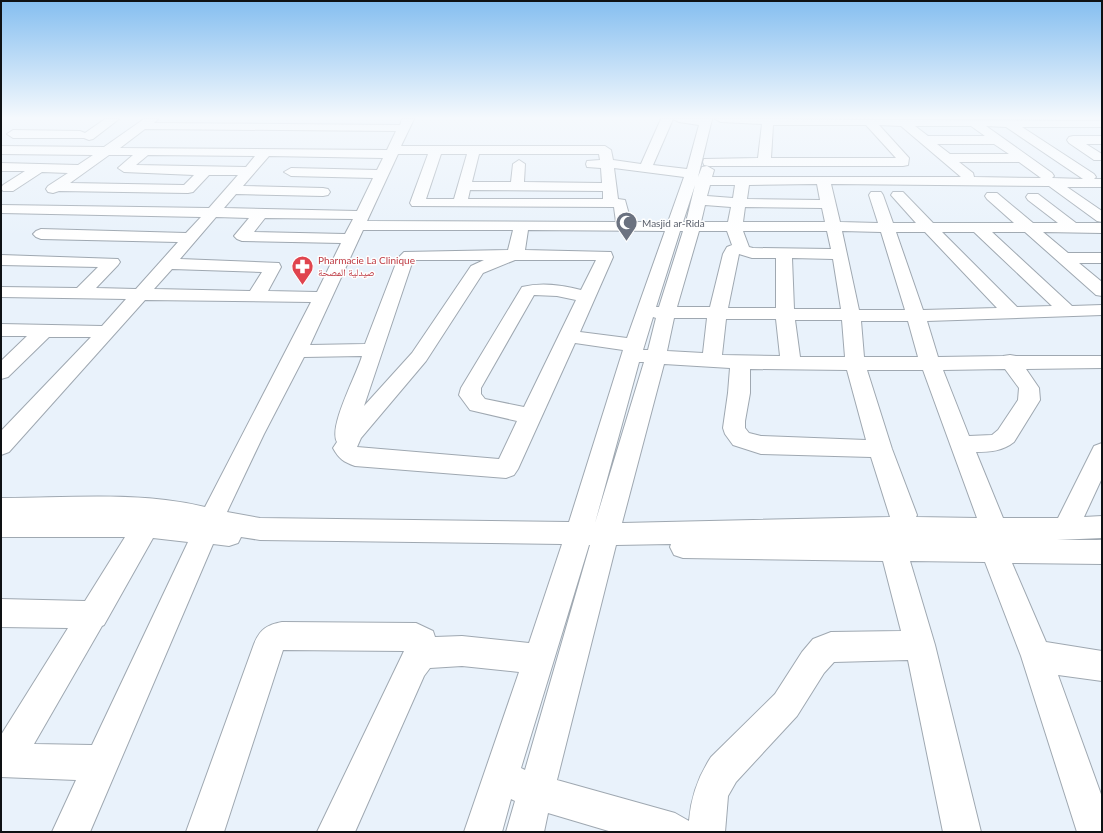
<svg xmlns="http://www.w3.org/2000/svg" width="1103" height="833" font-family="Lato,'Noto Naskh Arabic',sans-serif">
<style>
.lines{fill:none;stroke-linecap:round;stroke-linejoin:round}
.minor-casing{stroke:#9fa8b1;stroke-width:2}
.minor{fill:#fff;fill-rule:evenodd}
.labels{text-anchor:middle;stroke-width:3;stroke-linejoin:round;paint-order:stroke}
.far-worship-label{font-size:10px;fill:#5b616d;stroke:#fefefe;text-anchor:start}
.far-health-label{font-size:10px;fill:#be3a42;stroke:#fefefe;text-anchor:start}
</style>
<rect width="100%" height="100%" fill="#e9f2fb"/>
<g class="lines">
<defs>
<path id="minor" d="M105 119H119L93 139 89 140 84 138H13L7 134 13 130 80 131 85 133Z
M144 119H158L154 123 400 125 402 119H414L401 146H605L611 150 613 160 641 164 661 119H673L653 165 687 169 699 125 679 122 673 119H712L698 177 702 167 707 166 714 170 712 177H961L901 126 879 125 909 158 908 165 903 166H709L704 165 703 162 704 159 758 158 762 124 721 122 715 119 1102 121V127H1022L1094 174 1096 177 1094 179H1102V187H1067L1102 211V222L1097 221 1049 186 831 184 840 222 878 223 869 195 871 192H881L883 195 893 223H916L891 195 893 192H903L933 223H1014L987 199 985 196 987 193H997L1033 223H1058L1028 200 1026 197 1028 194H1038L1076 223H1102V233L1043 232 1068 253H1102V263H1079L1102 282V296L1096 295 1025 232H992L1072 306 1102 305V315L927 321 938 357 1003 356 1010 355 1016 356H1102V368L1026 369 1039 388 1040 400 1014 442C1003 451 990 452 976 452L1003 518H1058L1094 446 1102 443V478L1084 517 1102 516V538L1057 540H1102V564L1012 563 1046 642 1102 651V681L1058 675 1102 797V832H1077L1021 656 985 562 910 561 935 645 981 832H943L908 660 834 662 824 673 797 716 736 782 728 796 725 832H612L548 813 544 832H506L515 801 511 799 502 832H464L519 672 462 666 430 668 424 676 355 832H317L404 651 283 650 224 832H186L254 644C260 629 267 625 282 622L416 623 433 631 435 637 462 636 529 643 562 544 260 540 241 537 238 543 229 546 213 544 90 832H52L76 780 1 777V735L68 628 1 627V599L85 601 125 537H1V498C67 498 141 491 205 507L311 302 145 300 9 452 1 455V431L91 337H49L8 377 1 379V361L27 336H1V324L102 326 126 299 1 297V287L77 288 98 267 1 265V255L118 259 120 262 118 265 96 288 136 289 178 242 41 239 36 237 33 234 36 231 41 229 186 233 201 217 1 213V205L209 208 238 175H209L193 192 188 193 59 191 53 193 48 192 46 189 48 186 68 173 42 172 13 191H3L1 188 3 185 25 171H1V163L78 165 93 155 1 154V146L104 147ZM773 125H866L896 158H771ZM915 126H971L985 136H928ZM986 126 1006 127 1083 179 1052 178 1054 176 1052 173ZM145 129 396 131 387 150 120 148ZM937 144H994L1009 154H950ZM398 154H428L410 203 412 206 614 207 616 222 367 221ZM441 154H467L454 199H426ZM479 154H599L600 160 587 161 586 164 587 167 601 168 602 183 524 182 525 164 519 160 513 164 511 182H472ZM109 155H133L118 168 124 172 194 175 184 185 70 183ZM148 155 255 156 246 167 136 165ZM269 156 383 158 377 170 291 168 284 172 291 176 373 178 357 211 224 208 236 194 323 196 328 195 330 192 328 189 323 188 243 186ZM959 162H1019L1041 178 974 177 973 173ZM614 168 684 177 668 222H631L625 200 618 199ZM817 184 820 200 747 199 749 185ZM695 185 686 222H683ZM710 185H735L733 198 707 196ZM470 190 603 191V199H468ZM705 205 731 207 728 222H701ZM745 207 822 208 825 222H743ZM216 217 249 218 234 236 237 239 242 241 341 243 317 292 268 291 281 267 279 263 180 259ZM265 218 353 219 345 234 254 232ZM363 230H513L508 250 404 252 398 258 365 344 310 345ZM528 230 665 231 627 338 580 332 613 257 611 252 525 250ZM680 231H683L659 307H656ZM699 231H727L732 245 727 247 723 254 710 307H677ZM743 231H827L831 249 753 248 749 247ZM842 231 881 232 905 310H859ZM896 232H925L997 308 923 310ZM942 232H974L1052 306 1017 307ZM739 254 752 258H776V308H728ZM792 258 833 259 841 309H794ZM413 260H484L471 266 412 353 364 406ZM515 260H596L581 290C561 285 542 282 522 287L461 388 459 395 470 410 517 421 499 459 357 447 361 438 426 361 483 273ZM172 269 262 272 250 291 154 289ZM534 295 557 296 576 300 524 407 485 399 481 394V388ZM653 317 656 318 648 350H643ZM674 318H707L703 353 667 351ZM726 319H776L780 356 722 355ZM795 320H842L845 357H800ZM861 321H908L918 357H864ZM575 343 623 350 569 522 260 518 227 512 264 434 304 357 362 356C357 374 328 427 337 442L333 448C339 459 344 462 355 466L506 478 514 475 518 469ZM639 362H644L595 523ZM664 364 730 368 728 393 723 428 725 434 733 445 761 454 871 457 890 517 622 523ZM750 369 847 370 866 440 761 436 749 433 745 428V421L750 393ZM1005 369 1019 388 1018 400 998 430 992 435 969 436 943 370ZM867 370H923L977 518 916 517 917 515 892 449ZM153 538 188 542 92 745 34 744 102 626 104 625ZM671 544 670 547 674 555 683 558 883 561 901 631 831 632 813 639 802 652 775 694 711 757C698 777 691 797 689 821L675 813 557 780 616 545ZM589 545H590L525 770 521 768Z
M1073 136H1102V144H1086L1102 154V160H1094L1069 143 1067 140 1069 137Z"/>
</defs>
<use href="#minor" class="minor-casing"/>
<use href="#minor" class="minor"/>
</g>
<linearGradient id="sky" x2="0" y2="1"><stop stop-color="#85bef0"/><stop offset="0.5" stop-color="#f5f9fd"/><stop offset="1" stop-color="#f5f9fd" stop-opacity="0"/></linearGradient>
<rect width="1103" height="236" fill="url(#sky)"/>
<defs>
<symbol id="mosque-pin" viewBox="-11 -11 22 30"><path d="M0 17L-7.5 6A9.5 9.5 0 1 1 7.5 6Z" fill="#6b7280" stroke="#fefefe"/><path d="M3.5-4.9A6 6 0 1 0 3.5 4.9A5 5 0 1 1 3.5-4.9Z" fill="#fff"/></symbol>
<symbol id="pharmacy-pin" viewBox="-11 -11 22 30"><path d="M0 17L-7.5 6A9.5 9.5 0 1 1 7.5 6Z" fill="#e0444e" stroke="#fefefe"/><path d="M-2-6h4v4h4v4h-4v4h-4v-4h-4v-4h4Z" fill="#fff"/></symbol>
</defs>
<g fill-rule="evenodd">
<use href="#mosque-pin" x="614" y="210" width="25" height="34"/>
<use href="#pharmacy-pin" x="290" y="254" width="25" height="34"/>
</g>
<g class="labels">
<g class="far-worship-label">
<text x="642" y="227">Masjid ar-Rida</text>
</g>
<g class="far-health-label">
<text x="318" y="264">Pharmacie La Clinique<tspan x="318" dy="12">صيدلية المصحة</tspan></text>
</g>
</g>
<rect width="1103" height="833" fill="none" stroke="#0e1114" stroke-width="4"/>
</svg>
